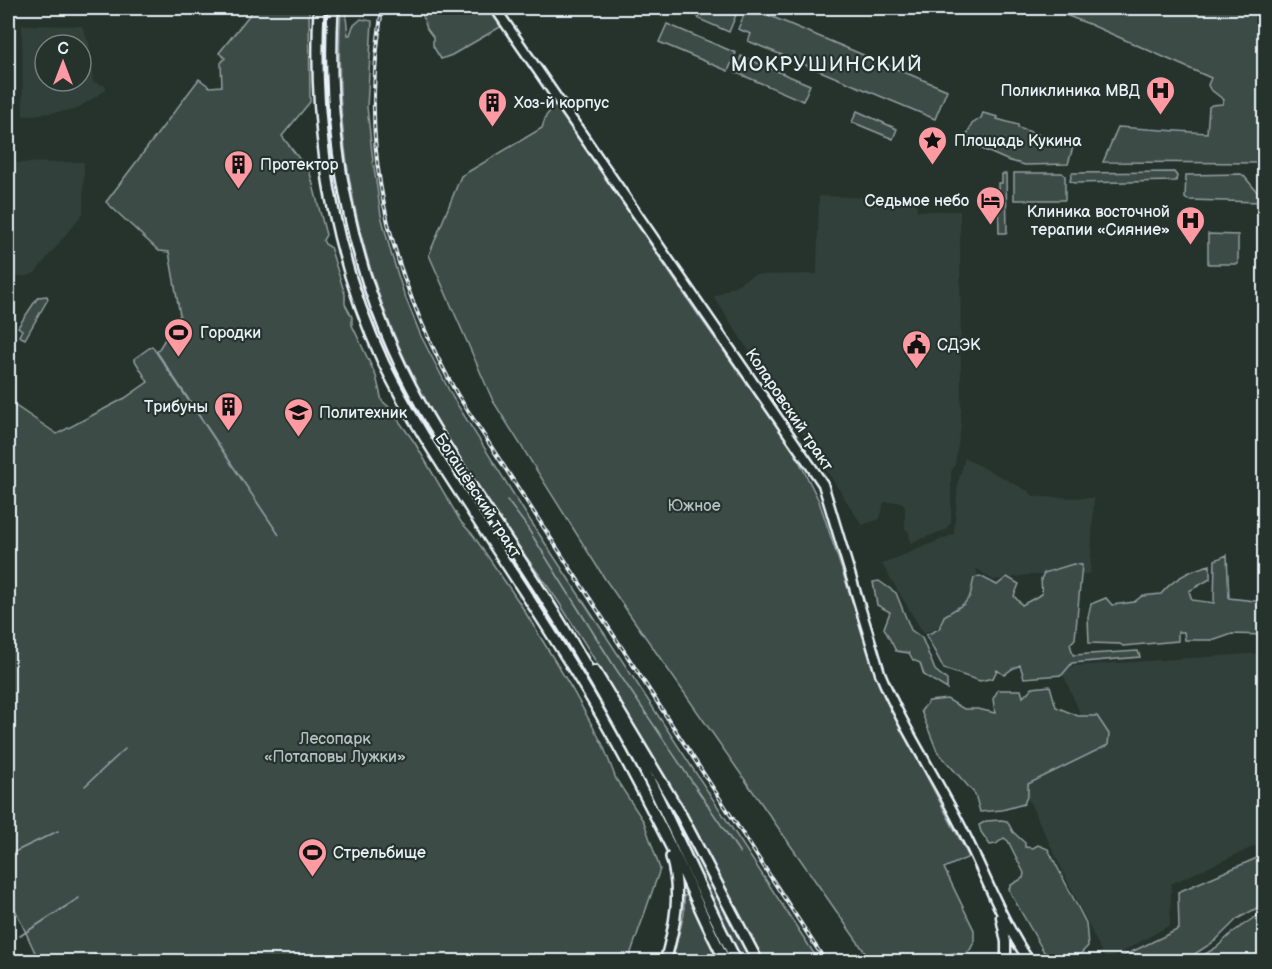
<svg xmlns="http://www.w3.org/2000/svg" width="1272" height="969" font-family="'Balsamiq Sans',sans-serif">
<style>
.built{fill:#333f3a;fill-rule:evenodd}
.green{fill:#3e4b47;stroke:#939ea0;stroke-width:1.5}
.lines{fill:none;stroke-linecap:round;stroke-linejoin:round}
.stream{stroke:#98a3a5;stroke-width:1.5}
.secondary-casing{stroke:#e8f1f8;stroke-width:13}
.primary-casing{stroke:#e8f1f8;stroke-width:14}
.secondary{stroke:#26332d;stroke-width:8}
.primary{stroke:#26332d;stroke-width:9}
.rail-casing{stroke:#e8f1f8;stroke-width:4}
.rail{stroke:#26332d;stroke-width:1.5;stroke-dasharray:4.5;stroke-linecap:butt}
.labels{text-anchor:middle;stroke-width:4.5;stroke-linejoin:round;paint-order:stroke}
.poi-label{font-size:16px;fill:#e8f1f8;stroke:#26332d;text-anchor:start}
.street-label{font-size:16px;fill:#e8f1f8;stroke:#26332d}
.park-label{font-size:16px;fill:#b5bfc3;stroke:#26332d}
.quarter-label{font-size:20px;letter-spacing:1.5px;fill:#e8f1f8;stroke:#26332d}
</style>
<rect width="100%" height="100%" fill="#26332d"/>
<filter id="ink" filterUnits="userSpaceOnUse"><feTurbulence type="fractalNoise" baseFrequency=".0167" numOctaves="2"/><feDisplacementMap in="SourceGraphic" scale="12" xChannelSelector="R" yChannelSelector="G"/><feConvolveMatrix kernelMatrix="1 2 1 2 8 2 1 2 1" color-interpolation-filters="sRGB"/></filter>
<g filter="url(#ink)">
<path class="built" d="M22 25 82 26 89 43 93 82 106 86V90L75 110 23 116ZM45 45H81V81H45Z
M84 162 83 213 35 273 27 276H8V163Z
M819 196 916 199 917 211H960L961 425 955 464 951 472V523L945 530 910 543 909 532 905 529V506L901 502H884L880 519 862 525 714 297 754 275 817 274Z
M965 458 1028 491 1035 497 1094 498 1090 574 1029 575 993 580 976 568 984 600 955 618 924 634 882 564 954 534 958 482Z
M1264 653V842L1171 884 1170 925 1106 961 1021 784 1096 750 1060 667Z"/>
<path class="green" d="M255 8H309L310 102 282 136 310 173 326 235 323 240 325 244 330 247 345 294V304L352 317V325L376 376 382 401 388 406 415 443 461 522 473 535 519 602 572 689 603 745 616 779 644 822 660 869 628 961H39L8 894V401L57 434 125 398 148 382 134 359 152 346 279 535 157 352 180 315 169 252 159 251 106 202 199 79 210 87 222 86 221 63 225 58 219 53Z
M341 8H345L348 35H350L353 26 361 19 372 21 367 107 373 161 381 215 391 253 404 294 421 336 453 398 526 514 819 961H762C700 839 634 720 560 604 543 579 524 555 507 530 477 488 449 444 425 399 360 280 332 142 341 8Z
M420 8H489L502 26 452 55 441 59 433 46V37L427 29Z
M694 8H719L736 15 729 32 699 19Z
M747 8H751L947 90 935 119 748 41 751 34 738 29Z
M1047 8H1264V163L1103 162 1118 127 1207 133 1209 107 1212 105 1222 104 1224 100 1210 89 1208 85 1211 78 1089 24Z
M667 24 736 53 728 71 659 42Z
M741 56 810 85 803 101 735 72Z
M555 104 697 313 793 449 819 501 883 694 969 857 944 868 974 930V942L970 950 964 955 954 953 926 961H871L605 579 493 401 429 255 461 176 542 128 546 116Z
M857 111 897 129 893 139 852 122Z
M983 113 998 117 997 119 1018 125V128L1038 134V136L1048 141 1050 139 1055 141 1056 138 1063 140 1062 143 1073 147 1068 164 1025 165 1007 160 964 141 972 124 981 118Z
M1174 172 1177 176 1176 181 1074 183 1070 181 1072 173Z
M1014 173H1062L1065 176V200H1014Z
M1002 174H1006L1007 233H999L998 183H1002Z
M1241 174 1244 176 1263 199 1260 202 1188 200 1185 198 1186 175Z
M1208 234 1238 235V264H1208Z
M47 296 48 299 25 339 19 336 22 330 18 327 38 297Z
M1227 555 1229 598 1264 602V635L1232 634 1215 640H1185L1184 632H1178V641L1123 646 1120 644 1089 643 1088 617 1091 604 1106 598 1112 605 1134 602 1142 596 1161 594C1174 578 1190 570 1210 565V579L1189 591 1192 600 1214 603 1215 560Z
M1073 564 1082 565 1075 639 1070 644 1073 655 1138 651 1140 657 1072 663 1062 675 1024 678 1020 665 1012 669 1004 675 997 670 993 678 980 681 944 669 926 635 939 629 944 616 964 604 970 596 974 578 980 576 997 585 1007 577 1019 584 1014 596 1022 605 1042 594 1041 579 1044 573Z
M879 581 896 593 911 630 922 638 935 670 947 680V689L924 675 920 663 913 660 909 653 896 651 884 628 890 612 877 605 873 582Z
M1050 686 1056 707 1078 716H1097L1109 734 1108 745 1028 784V794L1024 804 1002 810 980 812 975 794 937 751 921 711 929 701 947 699 964 709H978L995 713 993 699 998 690H1021L1023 697 1032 688Z
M662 790 675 813 752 961H744L723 925Z
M1001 820 1007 821 1013 832 1025 843V847L1033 848 1038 845 1048 849 1086 923 1088 946 1074 961H1058L1044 952 1011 894 1009 889 1011 885 1023 878 1024 873 1008 841 1004 838 996 844 990 845 981 832 979 825 986 821Z
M1264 855V904L1237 919 1215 941 1184 961H1129L1121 957 1179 929 1178 892Z
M687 895 718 961H672L684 914V896Z
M1264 911V961H1194L1217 947 1233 932Z"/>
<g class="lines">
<path class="stream" d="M507 500 525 524 616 669 740 853
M85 786 125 749
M8 855 58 831
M20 936 79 898
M90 957 96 954
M83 962 85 960"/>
<defs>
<path id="secondary" d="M495 8 823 484 880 673C902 727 935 775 961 827 984 871 1001 921 1030 962
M1001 917 1006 942V962"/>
<path id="primary" d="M319 8C313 130 332 252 384 364 408 413 438 459 468 505 507 566 548 626 585 688 619 744 649 803 678 861 694 894 708 929 726 962
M333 8C325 144 354 286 421 405 467 487 525 561 572 642 600 689 627 736 652 785 681 844 707 904 737 962
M595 671 679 811 758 962
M665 962C675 926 682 893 671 857"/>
</defs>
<use href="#secondary" class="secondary-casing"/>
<use href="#primary" class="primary-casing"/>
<use href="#secondary" class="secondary"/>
<use href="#primary" class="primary"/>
<defs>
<path id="rail" d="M382 8C378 37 374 68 374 98 372 204 406 303 457 394L826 962"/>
</defs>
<use href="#rail" class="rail-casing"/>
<use href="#rail" class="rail"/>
</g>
</g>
<defs>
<symbol id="hospital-pin" viewBox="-11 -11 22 30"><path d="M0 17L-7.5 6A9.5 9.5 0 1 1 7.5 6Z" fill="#ff9aa2" stroke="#26332d"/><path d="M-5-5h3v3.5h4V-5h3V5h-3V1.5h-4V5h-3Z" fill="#111"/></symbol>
<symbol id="building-pin" viewBox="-11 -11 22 30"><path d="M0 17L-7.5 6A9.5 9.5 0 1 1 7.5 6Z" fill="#ff9aa2" stroke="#26332d"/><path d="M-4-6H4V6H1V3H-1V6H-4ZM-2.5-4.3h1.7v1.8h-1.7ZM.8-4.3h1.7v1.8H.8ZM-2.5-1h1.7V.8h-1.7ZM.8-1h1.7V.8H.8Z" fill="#111"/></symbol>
<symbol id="sight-pin" viewBox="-11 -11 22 30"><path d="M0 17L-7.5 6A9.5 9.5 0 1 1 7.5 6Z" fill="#ff9aa2" stroke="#26332d"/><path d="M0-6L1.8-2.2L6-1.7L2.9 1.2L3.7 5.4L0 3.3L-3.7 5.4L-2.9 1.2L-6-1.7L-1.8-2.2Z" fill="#111"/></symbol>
<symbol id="hotel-pin" viewBox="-11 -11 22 30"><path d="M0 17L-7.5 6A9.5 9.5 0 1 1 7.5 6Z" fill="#ff9aa2" stroke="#26332d"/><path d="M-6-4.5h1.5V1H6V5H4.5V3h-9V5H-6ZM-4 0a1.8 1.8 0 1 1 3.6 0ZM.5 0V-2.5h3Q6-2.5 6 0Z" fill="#111"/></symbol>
<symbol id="stadium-pin" viewBox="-11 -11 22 30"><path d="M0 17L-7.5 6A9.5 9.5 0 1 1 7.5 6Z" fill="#ff9aa2" stroke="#26332d"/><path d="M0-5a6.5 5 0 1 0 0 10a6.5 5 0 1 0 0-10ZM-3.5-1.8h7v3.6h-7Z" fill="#111"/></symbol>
<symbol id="civic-pin" viewBox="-11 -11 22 30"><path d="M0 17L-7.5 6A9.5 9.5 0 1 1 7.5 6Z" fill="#ff9aa2" stroke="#26332d"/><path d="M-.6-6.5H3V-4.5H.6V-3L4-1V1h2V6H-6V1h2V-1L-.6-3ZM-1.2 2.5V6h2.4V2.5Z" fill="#111"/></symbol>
<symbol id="university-pin" viewBox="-11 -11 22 30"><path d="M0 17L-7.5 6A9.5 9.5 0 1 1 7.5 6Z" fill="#ff9aa2" stroke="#26332d"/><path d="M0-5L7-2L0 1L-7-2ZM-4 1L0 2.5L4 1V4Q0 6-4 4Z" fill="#111"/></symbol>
</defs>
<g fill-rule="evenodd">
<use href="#hospital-pin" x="1144" y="74" width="33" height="45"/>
<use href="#building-pin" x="476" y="86" width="33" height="45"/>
<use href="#sight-pin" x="916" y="124" width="33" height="45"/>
<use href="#building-pin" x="222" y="148" width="33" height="45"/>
<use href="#hotel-pin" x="974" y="184" width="33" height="45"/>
<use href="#hospital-pin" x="1174" y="204" width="33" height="45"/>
<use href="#stadium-pin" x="162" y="316" width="33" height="45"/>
<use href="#civic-pin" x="900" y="328" width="33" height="45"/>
<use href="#building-pin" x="212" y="390" width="33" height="45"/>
<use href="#university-pin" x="282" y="396" width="33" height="45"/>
<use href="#stadium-pin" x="296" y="836" width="33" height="45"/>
</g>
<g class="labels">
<g class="poi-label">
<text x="1140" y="96" text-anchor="end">Поликлиника МВД</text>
<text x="514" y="108">Хоз-й корпус</text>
<text x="954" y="146">Площадь Кукина</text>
<text x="260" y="170">Протектор</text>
<text x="969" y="206" text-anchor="end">Седьмое небо</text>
<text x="1170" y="217" text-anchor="end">Клиника восточной<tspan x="1170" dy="18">терапии «Сияние»</tspan></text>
<text x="200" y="338">Городки</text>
<text x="937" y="350">СДЭК</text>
<text x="208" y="412" text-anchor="end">Трибуны</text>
<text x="319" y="418">Политехник</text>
<text x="333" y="858">Стрельбище</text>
</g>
<g class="street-label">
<text transform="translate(790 409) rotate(56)" y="6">Коларовский тракт</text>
<text transform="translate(479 495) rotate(57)" y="6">Богашёвский тракт</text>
</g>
<g class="park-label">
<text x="694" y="511">Южное</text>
<text x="335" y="744">Лесопарк<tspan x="335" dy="18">«Потаповы Лужки»</tspan></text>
</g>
<g class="quarter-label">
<text x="827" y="71">МОКРУШИНСКИЙ</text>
</g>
</g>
<rect width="1272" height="969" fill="none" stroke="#26332d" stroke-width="30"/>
<rect x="15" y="15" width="1242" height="939" fill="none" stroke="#e8f1f8" stroke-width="2" filter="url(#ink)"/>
<g transform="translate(63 63)"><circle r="28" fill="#26332d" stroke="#747f7e" stroke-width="1.5"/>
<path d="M0-4.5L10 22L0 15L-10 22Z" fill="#ff9aa2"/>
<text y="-9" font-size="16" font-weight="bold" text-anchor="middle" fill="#e8f1f8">С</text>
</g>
</svg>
